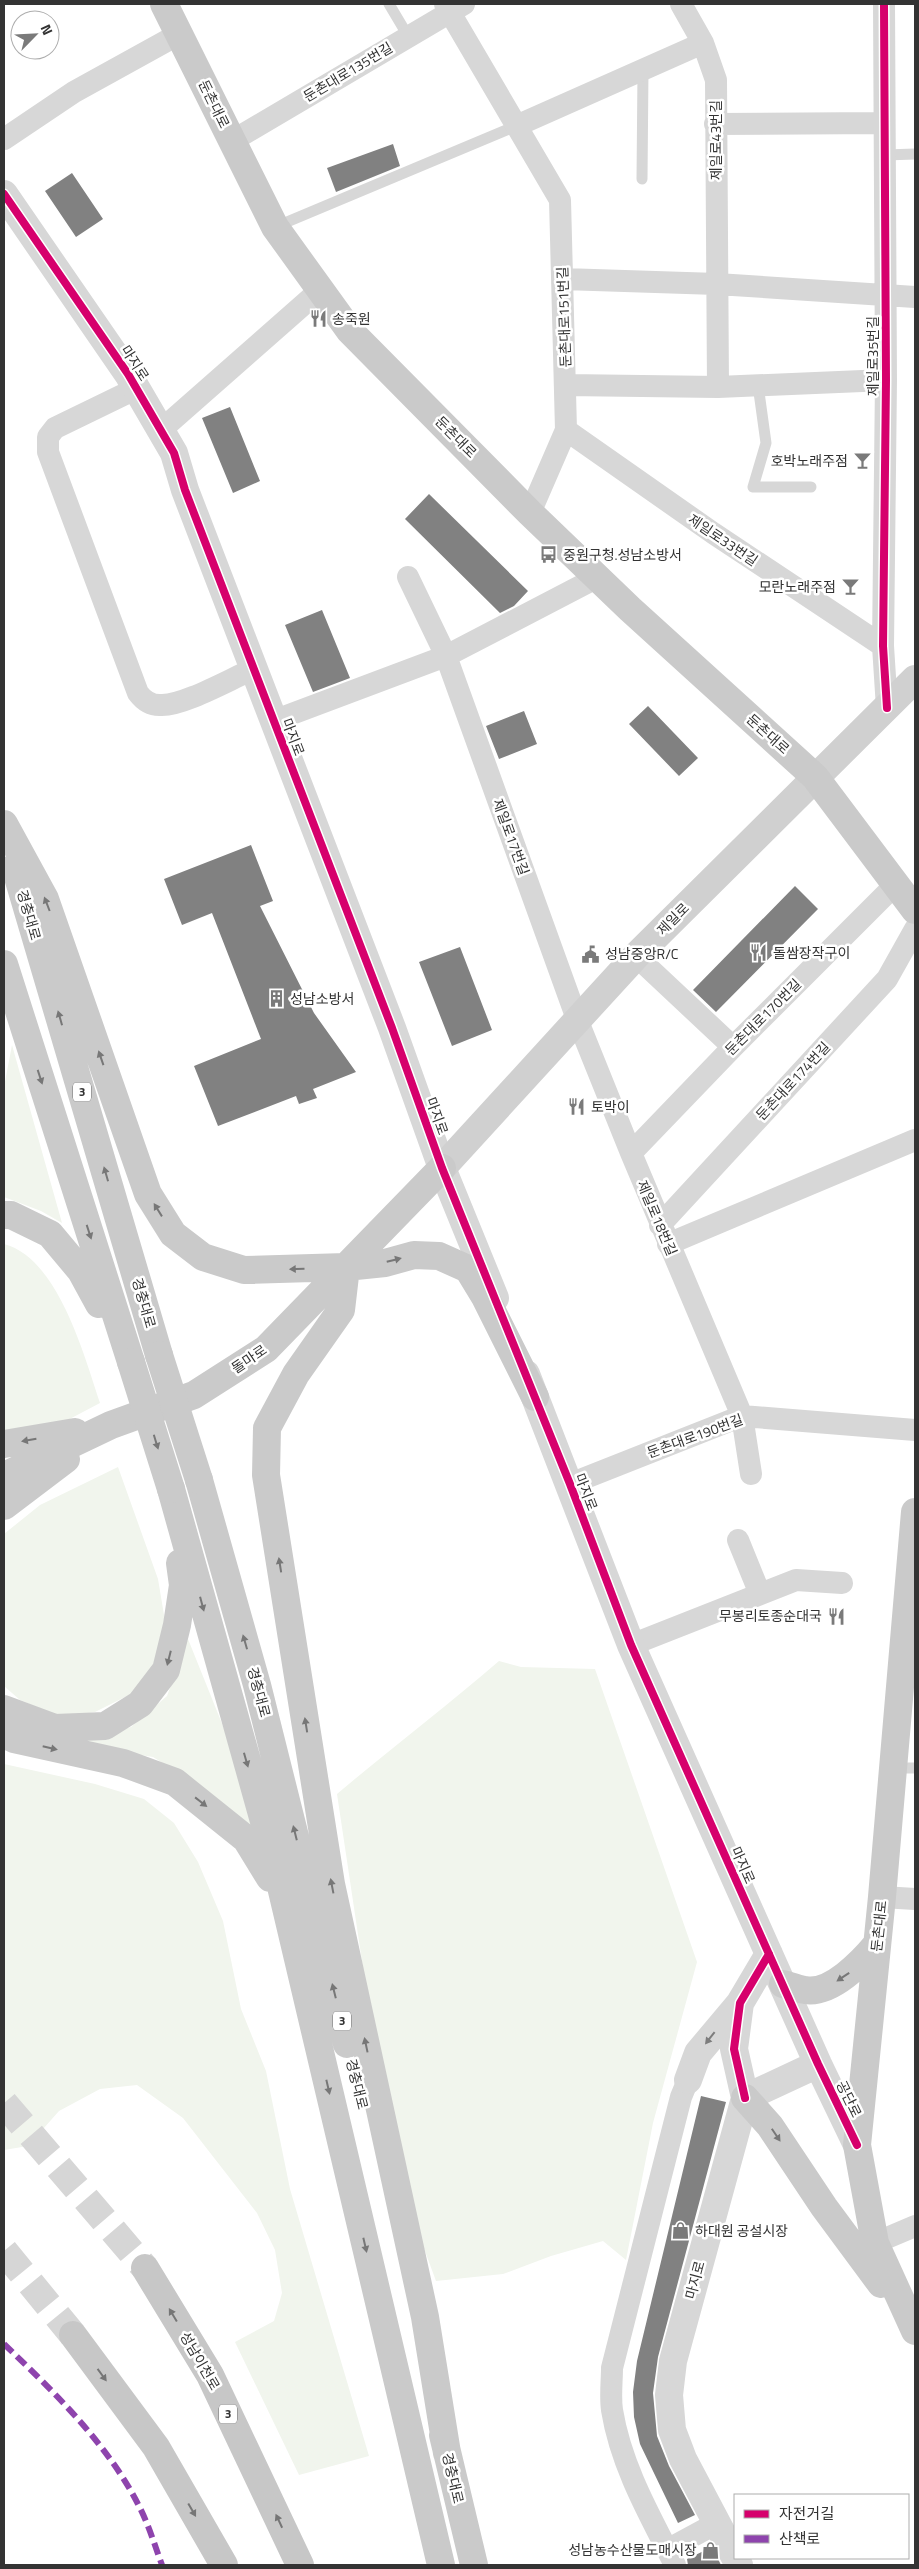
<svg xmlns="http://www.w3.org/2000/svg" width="919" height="2569" font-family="'Titillium Web','Noto Sans KR',sans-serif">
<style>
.green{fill:#f1f5ed}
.building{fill:#818181}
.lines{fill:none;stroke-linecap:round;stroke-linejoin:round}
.trunk-tunnel{stroke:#d6d6d6;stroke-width:28;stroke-dasharray:28 14;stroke-linecap:butt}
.service{stroke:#d7d7d7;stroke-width:11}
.minor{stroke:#d7d7d7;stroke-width:22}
.tertiary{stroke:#d7d7d7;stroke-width:28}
.secondary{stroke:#d0d0d0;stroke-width:28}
.primary{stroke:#cacaca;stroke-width:28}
.trunk{stroke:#c7c7c7;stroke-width:28}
.primary-bridge{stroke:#cacaca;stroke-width:28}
.quiet{stroke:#8e44ad;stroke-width:6;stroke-dasharray:12 6;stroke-linecap:butt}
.cycleway-casing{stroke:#fff;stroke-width:11}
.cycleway{stroke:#d6006c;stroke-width:8}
.oneway{fill:#777}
.oneway2{fill:#7d7d7d}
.oneway3{fill:#767676}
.labels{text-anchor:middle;stroke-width:5;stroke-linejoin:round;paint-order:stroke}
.shield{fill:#fff;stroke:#707070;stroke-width:1}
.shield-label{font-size:12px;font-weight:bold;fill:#333}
.street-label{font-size:14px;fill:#333;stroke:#fff}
.poi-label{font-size:14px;fill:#333;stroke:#fff;text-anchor:start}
</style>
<rect width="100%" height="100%" fill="#fff"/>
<path class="green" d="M12 1045 62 1223 41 1211 4 1197V1087Z
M4 1244C58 1258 84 1355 100 1403L45 1432 4 1441Z
M118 1467 158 1579 165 1621 156 1664 133 1693 95 1712 61 1717 20 1700 4 1686V1534L40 1505Z
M188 1639 231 1746 258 1841 195 1783 153 1757 72 1744 131 1727 167 1696Z
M499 1661 521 1667 595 1669 697 1962 653 2123 626 2260 603 2241 551 2256 503 2274 436 2281 408 2205 363 1968 337 1794C390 1749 446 1707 499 1661Z
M4 1764 95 1784 144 1799 174 1823 198 1862 223 1921 241 2009 266 2071 290 2189 369 2456 299 2475 235 2342 274 2321 282 2293 275 2250 257 2213 183 2118 137 2085 100 2089 59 2111 28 2146 4 2150Z"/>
<path class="building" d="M393 144 400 166 336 192 327 168Z
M72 173 103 219 76 237 45 191Z
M230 407 260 481 233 493 202 418Z
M429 494 528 591 514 606 500 613 405 519Z
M322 610 350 678 313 692 285 625Z
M648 706 698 758 679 776 629 724Z
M524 711 537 744 499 759 486 726Z
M251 845 273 901 260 906 314 1013 356 1072 313 1089 317 1098 299 1104 296 1096 218 1126 194 1066 261 1039 212 913 182 925 164 879Z
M795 886 818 909 716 1012 693 990Z
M460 947 492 1030 452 1046 419 962Z
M701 2096 726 2102 658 2357 653 2393 657 2436 669 2466 695 2515 678 2523 640 2444 634 2417 633 2392 637 2361Z
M712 2547 721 2565H688L687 2559Z"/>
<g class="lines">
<path class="trunk-tunnel" d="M4 2103 145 2268
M4 2251 73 2335"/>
<path class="service" d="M389 4 408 36
M885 155 915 154
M642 179 643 70
M275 227 516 126
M758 385 766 443 753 487H811
M893 1768H915"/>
<path class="minor" d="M445 4 560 200 566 430 530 513
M681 4 703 43 716 80 718 387
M884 4 886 380 883 646 887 708
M715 124 884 123
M516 126 703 43
M4 139 74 92 179 34
M232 141 464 4
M563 279 717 284 915 297
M566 385 718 387 886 380
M135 386 125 394 55 428 48 437V452L138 693C144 701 151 706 162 705 185 705 230 679 254 669
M161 430 320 290
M566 430 713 533 883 646
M408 577 446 656 577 1019 631 1153 742 1416 751 1474
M273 721 446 656 598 577
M636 956 733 1047
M631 1153 733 1047 897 883
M660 1225 887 979 915 929
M668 1244 915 1140
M570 1484 742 1416 915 1430
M738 1540 760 1594
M631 1645 796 1580 842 1583
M882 1897 915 1899
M875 2243 915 2226
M667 2550 717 2523
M675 2565C650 2516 621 2466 612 2410 610 2396 612 2381 612 2368L681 2097 688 2080"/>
<path class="tertiary" d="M4 194 128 374 174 453 185 490 392 1028 442 1168 495 1298
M526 1374 631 1645 818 2064 857 2145
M688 2080 698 2053 740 2003
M745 2098 734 2049 740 2003 769 1954
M739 2565 683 2459 672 2430 669 2395 673 2361 745 2098 818 2064"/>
<path class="secondary" d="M442 1168 636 956 915 679"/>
<path class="primary" d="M164 4 275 227 350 331 530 513 630 609 815 777 915 910
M4 824 45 899 148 1194 173 1234 203 1257 244 1270 346 1267 385 1263 414 1255 439 1256 468 1269 485 1297 535 1397
M15 867 159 1355
M4 964 131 1362
M4 1215H11L50 1234 81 1271 99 1304
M346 1267 341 1310 296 1374 267 1428 266 1475 331 1884 425 2317 447 2453
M4 1444 75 1432
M4 1476 111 1425 194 1395 266 1349 442 1168
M199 1480 257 1685 347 2044
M171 1489 274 1857 441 2565
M4 1506 66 1459
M915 1512 882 1897 857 2145 875 2243 915 2331
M4 1709 55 1728 105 1726 140 1704 166 1670 177 1625 183 1585 180 1563
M4 1734 14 1739 123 1763 175 1782 246 1839 270 1878
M783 1984C790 1986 798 1989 805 1990 831 1995 863 1961 877 1944
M745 2098 770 2126 824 2207 881 2284
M443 2435 474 2565"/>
<path class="trunk" d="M145 2268 210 2375 300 2565
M73 2335 156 2447 224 2565"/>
<path class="primary-bridge" d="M159 1355 199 1480
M131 1362 171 1489"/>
<path class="quiet" d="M4 2344C54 2392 109 2445 140 2508 149 2526 155 2546 162 2565"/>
<defs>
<path id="cycleway" d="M884 4 886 380 883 646 887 708
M4 194 128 374 174 453 185 490 392 1028 442 1168 570 1484 631 1645 818 2064 857 2145
M745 2098 734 2049 740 2003 769 1954"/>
</defs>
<use href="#cycleway" class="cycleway-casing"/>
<use href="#cycleway" class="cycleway"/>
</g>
<defs><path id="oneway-solid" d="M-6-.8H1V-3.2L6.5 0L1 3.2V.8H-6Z" transform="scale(1.25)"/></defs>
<g class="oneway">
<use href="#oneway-solid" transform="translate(47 904) rotate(-111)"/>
<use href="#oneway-solid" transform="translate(60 1018) rotate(-106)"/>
<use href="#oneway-solid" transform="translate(101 1058) rotate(-109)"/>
<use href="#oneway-solid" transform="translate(40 1077) rotate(72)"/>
<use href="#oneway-solid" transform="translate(106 1174) rotate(-106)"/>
<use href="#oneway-solid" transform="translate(158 1210) rotate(-122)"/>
<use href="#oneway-solid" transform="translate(89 1232) rotate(72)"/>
<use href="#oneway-solid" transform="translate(394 1260) rotate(-14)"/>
<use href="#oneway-solid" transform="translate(297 1269) rotate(178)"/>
<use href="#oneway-solid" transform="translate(29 1440) rotate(170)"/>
<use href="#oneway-solid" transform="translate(156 1442) rotate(73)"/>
<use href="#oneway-solid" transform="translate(280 1565) rotate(-99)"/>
<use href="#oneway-solid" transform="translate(202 1604) rotate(75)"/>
<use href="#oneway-solid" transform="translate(245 1642) rotate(-106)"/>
<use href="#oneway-solid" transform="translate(169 1658) rotate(104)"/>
<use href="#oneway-solid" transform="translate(306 1725) rotate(-99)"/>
<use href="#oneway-solid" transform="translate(50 1748) rotate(13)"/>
<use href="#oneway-solid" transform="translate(246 1760) rotate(74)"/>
<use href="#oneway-solid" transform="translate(201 1802) rotate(38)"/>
<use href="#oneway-solid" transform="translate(295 1833) rotate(-104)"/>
<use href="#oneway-solid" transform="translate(332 1886) rotate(-101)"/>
<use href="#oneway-solid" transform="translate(843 1977) rotate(146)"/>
<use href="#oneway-solid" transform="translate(334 1991) rotate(-104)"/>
<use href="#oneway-solid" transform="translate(366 2045) rotate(-102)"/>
<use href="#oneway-solid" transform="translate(328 2087) rotate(77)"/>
<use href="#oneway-solid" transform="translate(776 2135) rotate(56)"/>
<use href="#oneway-solid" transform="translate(365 2245) rotate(77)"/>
</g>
<use class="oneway2" href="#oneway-solid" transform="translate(710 2038) rotate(128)"/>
<g class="oneway3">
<use href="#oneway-solid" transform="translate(173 2315) rotate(-121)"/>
<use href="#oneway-solid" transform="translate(102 2375) rotate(54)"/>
<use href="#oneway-solid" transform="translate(192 2510) rotate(60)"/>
<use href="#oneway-solid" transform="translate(279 2521) rotate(-115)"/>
</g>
<defs>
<symbol id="restaurant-bare" viewBox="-9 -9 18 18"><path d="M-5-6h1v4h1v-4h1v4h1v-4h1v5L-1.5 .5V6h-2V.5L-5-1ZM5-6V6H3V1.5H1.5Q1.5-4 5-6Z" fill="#7a7a7a" stroke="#fff" stroke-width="2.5" paint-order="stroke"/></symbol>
<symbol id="bar-bare" viewBox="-9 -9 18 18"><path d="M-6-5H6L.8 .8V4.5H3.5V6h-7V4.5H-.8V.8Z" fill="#7a7a7a" stroke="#fff" stroke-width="2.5" paint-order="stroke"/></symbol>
<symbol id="bus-bare" viewBox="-9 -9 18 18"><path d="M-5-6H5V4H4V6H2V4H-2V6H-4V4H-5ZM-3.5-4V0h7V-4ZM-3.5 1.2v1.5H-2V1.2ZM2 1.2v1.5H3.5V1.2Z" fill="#7a7a7a" stroke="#fff" stroke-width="2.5" paint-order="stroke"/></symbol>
<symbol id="civic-bare" viewBox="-9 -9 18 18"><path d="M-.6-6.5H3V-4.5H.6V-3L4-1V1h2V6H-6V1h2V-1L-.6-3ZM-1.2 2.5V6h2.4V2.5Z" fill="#7a7a7a" stroke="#fff" stroke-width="2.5" paint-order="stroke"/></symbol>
<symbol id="building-bare" viewBox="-9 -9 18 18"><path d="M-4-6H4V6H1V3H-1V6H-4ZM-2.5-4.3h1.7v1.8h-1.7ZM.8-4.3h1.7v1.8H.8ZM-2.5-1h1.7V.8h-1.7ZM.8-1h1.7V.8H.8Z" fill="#7a7a7a" stroke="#fff" stroke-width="2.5" paint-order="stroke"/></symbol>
<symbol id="shop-bare" viewBox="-9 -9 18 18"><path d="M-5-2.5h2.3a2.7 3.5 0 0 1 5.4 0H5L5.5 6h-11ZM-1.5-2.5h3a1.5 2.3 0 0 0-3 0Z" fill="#7a7a7a" stroke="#fff" stroke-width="2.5" paint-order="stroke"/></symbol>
</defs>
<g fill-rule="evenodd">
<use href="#restaurant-bare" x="306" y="306" width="25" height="25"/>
<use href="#bar-bare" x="850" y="448" width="25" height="25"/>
<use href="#bus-bare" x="536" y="542" width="25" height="25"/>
<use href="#bar-bare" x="838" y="574" width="25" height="25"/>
<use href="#restaurant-bare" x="746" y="940" width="25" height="25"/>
<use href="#civic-bare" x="578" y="942" width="25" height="25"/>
<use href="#building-bare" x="264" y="986" width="25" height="25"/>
<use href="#restaurant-bare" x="564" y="1094" width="25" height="25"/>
<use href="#restaurant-bare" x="824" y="1604" width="25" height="25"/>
<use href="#shop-bare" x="668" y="2218" width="25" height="25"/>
<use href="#shop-bare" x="698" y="2538" width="25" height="25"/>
</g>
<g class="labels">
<g class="shield">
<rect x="73" y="1082.5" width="18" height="19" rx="4"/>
<rect x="333" y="2011.5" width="18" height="19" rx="4"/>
<rect x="219" y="2404.5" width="18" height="19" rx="4"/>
</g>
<g class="shield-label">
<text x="82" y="1096">3</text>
<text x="342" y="2025">3</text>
<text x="228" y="2418">3</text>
</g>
<g class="street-label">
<text transform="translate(348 72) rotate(-31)" y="5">둔촌대로135번길</text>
<text transform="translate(214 104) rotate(64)" y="5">둔촌대로</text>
<text transform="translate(716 140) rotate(-90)" y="5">제일로43번길</text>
<text transform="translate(564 317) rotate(-92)" y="5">둔촌대로151번길</text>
<text transform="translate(873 356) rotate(-90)" y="5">제일로35번길</text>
<text transform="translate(135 363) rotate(57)" y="5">마지로</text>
<text transform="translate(456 437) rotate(45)" y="5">둔촌대로</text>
<text transform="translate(723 540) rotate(34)" y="5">제일로33번길</text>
<text transform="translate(768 734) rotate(42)" y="5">둔촌대로</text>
<text transform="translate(293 737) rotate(69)" y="5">마지로</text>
<text transform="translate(511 837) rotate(70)" y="5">제일로17번길</text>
<text transform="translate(29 915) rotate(74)" y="5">경충대로</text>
<text transform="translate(673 919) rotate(-45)" y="5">제일로</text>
<text transform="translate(763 1017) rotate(-45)" y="5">둔촌대로170번길</text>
<text transform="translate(793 1081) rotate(-47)" y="5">둔촌대로174번길</text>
<text transform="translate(437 1116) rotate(70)" y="5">마지로</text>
<text transform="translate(657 1218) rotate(67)" y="5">제일로18번길</text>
<text transform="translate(144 1303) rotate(74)" y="5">경충대로</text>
<text transform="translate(249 1359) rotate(-34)" y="5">돌마로</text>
<text transform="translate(695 1436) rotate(-20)" y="5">둔촌대로190번길</text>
<text transform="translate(586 1492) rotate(69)" y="5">마지로</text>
<text transform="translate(259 1692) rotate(75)" y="5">경충대로</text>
<text transform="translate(743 1865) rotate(66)" y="5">마지로</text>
<text transform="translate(879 1926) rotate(-84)" y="5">둔촌대로</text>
<text transform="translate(357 2084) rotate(76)" y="5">경충대로</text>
<text transform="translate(849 2099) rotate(64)" y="5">공단로</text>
<text transform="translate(695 2280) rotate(-75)" y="5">마지로</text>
<text transform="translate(200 2361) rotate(60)" y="5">성남이천로</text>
<text transform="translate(453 2478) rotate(77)" y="5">경충대로</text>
</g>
<g class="poi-label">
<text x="332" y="324">송죽원</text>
<text x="848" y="466" text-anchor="end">호박노래주점</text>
<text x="563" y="560">중원구청.성남소방서</text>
<text x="836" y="592" text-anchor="end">모란노래주점</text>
<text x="773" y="958">돌쌈장작구이</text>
<text x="605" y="959">성남중앙R/C</text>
<text x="290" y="1004">성남소방서</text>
<text x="591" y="1112">토박이</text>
<text x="822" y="1621" text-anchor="end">무봉리토종순대국</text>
<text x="695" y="2236">하대원 공설시장</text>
<text x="697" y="2555" text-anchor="end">성남농수산물도매시장</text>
</g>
</g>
<rect width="919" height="2569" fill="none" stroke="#333333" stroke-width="10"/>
<rect x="734" y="2494" width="175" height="65" fill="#ffffff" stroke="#adadad"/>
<rect x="744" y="2510" width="25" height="8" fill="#d6006c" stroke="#adadad"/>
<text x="779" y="2519" font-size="15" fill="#333333">자전거길</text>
<rect x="744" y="2535" width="25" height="8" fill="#8e44ad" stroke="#adadad"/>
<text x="779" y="2544" font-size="15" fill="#333333">산책로</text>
<g transform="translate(35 35) rotate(66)"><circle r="24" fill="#ffffff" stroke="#adadad"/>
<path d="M0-4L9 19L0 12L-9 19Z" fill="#7a7a7a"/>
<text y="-8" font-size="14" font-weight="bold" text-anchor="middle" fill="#333333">N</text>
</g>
</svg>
